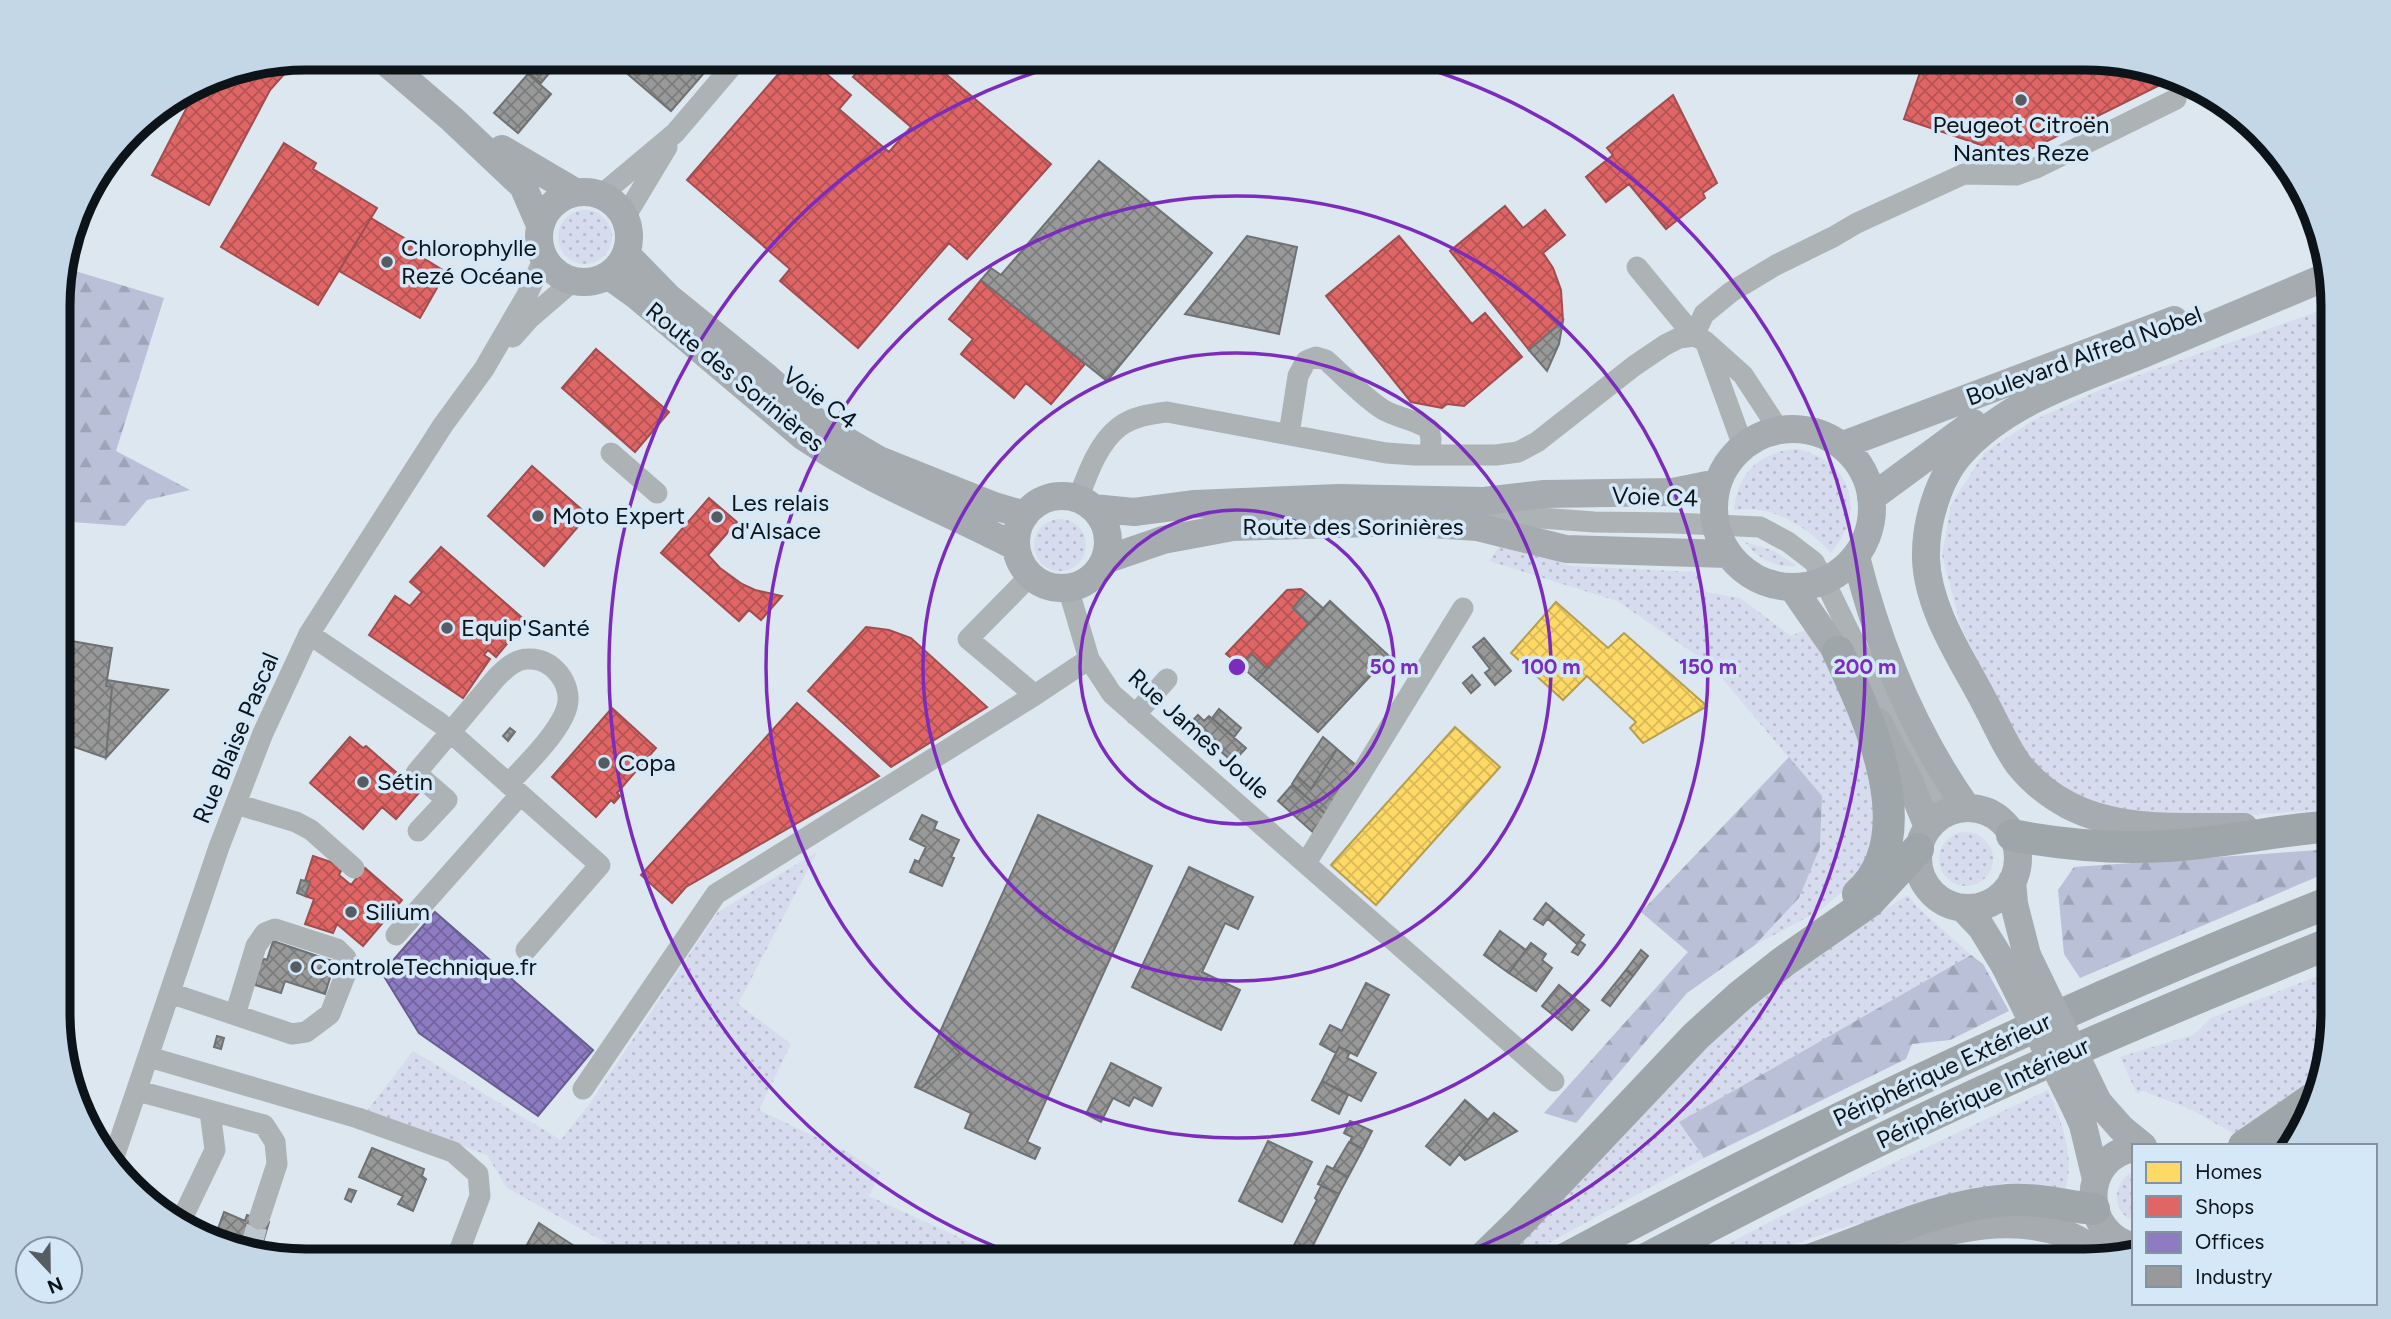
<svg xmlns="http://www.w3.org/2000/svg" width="2391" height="1319" font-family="Figtree,sans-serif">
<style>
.grass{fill:url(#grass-dots)}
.forest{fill:url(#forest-firs)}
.homes{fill:url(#homes-cross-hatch);stroke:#b69e4f;stroke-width:2}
.shops{fill:url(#shops-cross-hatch);stroke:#a04d4f;stroke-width:2}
.offices{fill:url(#offices-cross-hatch);stroke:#675c90;stroke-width:2}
.industry{fill:url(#industry-cross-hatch);stroke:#6f7173;stroke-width:2}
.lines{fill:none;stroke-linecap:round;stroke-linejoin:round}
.minor-tunnel{stroke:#bdc7d0;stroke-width:21;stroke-dasharray:21 10;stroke-linecap:butt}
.minor{stroke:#adb2b4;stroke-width:21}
.major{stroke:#a5abaf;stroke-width:28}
.highway{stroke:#9fa6aa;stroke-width:32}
.major-bridge{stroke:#a5abaf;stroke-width:28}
.ring{fill:none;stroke:#7b2cbf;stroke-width:3.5}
.poi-dot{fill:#555d64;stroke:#d4e8f8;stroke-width:2.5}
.labels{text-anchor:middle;stroke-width:7;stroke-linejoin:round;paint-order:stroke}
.poi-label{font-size:24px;fill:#0c1319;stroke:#d4e8f8;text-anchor:start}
.street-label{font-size:24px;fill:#0c1319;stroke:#d4e8f8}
.rim{fill:none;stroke:#0c1319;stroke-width:9}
.centre{fill:#7b2cbf;stroke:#d4e8f8;stroke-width:3.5}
.ring-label{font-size:21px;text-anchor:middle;font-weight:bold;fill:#7b2cbf;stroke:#d4e8f8;stroke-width:7;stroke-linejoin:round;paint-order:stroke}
</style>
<defs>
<pattern id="grass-dots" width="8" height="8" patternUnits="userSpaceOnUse" patternTransform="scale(1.75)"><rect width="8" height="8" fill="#d6dcee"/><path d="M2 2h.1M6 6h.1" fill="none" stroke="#b6bccc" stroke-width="1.8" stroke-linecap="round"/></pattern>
<pattern id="forest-firs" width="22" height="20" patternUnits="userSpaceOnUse" patternTransform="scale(1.75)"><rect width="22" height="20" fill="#b9c0d7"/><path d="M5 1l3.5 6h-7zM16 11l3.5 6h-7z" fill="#9ea4b8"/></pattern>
<pattern id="homes-cross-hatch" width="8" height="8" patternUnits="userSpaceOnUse" patternTransform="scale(1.75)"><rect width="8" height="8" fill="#ffd966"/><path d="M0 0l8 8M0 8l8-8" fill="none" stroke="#d9b958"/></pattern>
<pattern id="shops-cross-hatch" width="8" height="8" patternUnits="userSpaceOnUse" patternTransform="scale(1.75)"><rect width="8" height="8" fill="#e06666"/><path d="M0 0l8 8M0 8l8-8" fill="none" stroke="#b45353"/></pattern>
<pattern id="offices-cross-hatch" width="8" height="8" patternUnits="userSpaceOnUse" patternTransform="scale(1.75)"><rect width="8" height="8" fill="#8e7cc3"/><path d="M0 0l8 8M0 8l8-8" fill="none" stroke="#72649e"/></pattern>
<pattern id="industry-cross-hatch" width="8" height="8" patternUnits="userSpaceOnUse" patternTransform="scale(1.75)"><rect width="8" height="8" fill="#999"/><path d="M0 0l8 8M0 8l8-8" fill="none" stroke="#7b7c7c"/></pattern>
</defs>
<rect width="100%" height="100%" fill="#dce7f0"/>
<path class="grass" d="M558 237a27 27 0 1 1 54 0a27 27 0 1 1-54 0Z
M2333 306V809L2206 818 2114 815 2036 774 2009 728 1960 623 1942 555 1951 505 1984 453 2032 421 2111 385Z
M1797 449C1852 461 1867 510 1831 553 1807 526 1772 504 1734 510 1737 473 1761 451 1797 449Z
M1034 545a26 26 0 1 1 52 0a26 26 0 1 1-52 0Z
M1503 541 1571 566 1695 572 1706 592 1740 598 1791 636 1805 630 1829 663 1874 772 1876 839 1854 882 1819 911 1755 945 1800 898 1821 796 1711 665 1617 601 1489 561Z
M1745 542 1774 551 1797 566C1776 568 1758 559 1745 542Z
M1939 859a27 27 0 1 1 54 0a27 27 0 1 1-54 0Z
M817 852 738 1004 791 1044 759 1110 847 1152 880 1173 869 1196 989 1251 984 1261H639L507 1188 487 1155 367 1111 413 1051 561 1140 593 1099 718 912Z
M1908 895 1917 907 1971 955 1680 1122 1704 1158 1516 1261H1495L1697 1046 1809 956Z
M2333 970V1029L2316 1084 2241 1138 2192 1110 2143 1091 2137 1094 2120 1057 2195 1034 2211 1018Z
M2048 1090C2061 1121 2076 1156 2065 1190L2005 1183 1838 1229 1780 1249 1756 1261H1696L1775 1219Z
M2134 1171V1221C2110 1211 2112 1183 2134 1171Z"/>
<path class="forest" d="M62 267 164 298 116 451 190 490 147 500 125 526 60 521V274Z
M1789 757 1822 796 1820 847 1799 898 1755 945 1687 993 1576 1123 1544 1113 1688 952 1641 912Z
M2333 849V870L2080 978 2064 954 2058 890 2074 867Z
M1971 955 1983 964 2009 1011 1950 1040 1912 1044 1906 1059 1704 1158 1679 1122Z"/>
<path class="homes" d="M1556 602 1608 648 1624 633 1707 706 1643 743 1630 728 1636 722 1587 676 1563 700 1511 653Z
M1455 727 1500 767 1376 905 1331 865Z"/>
<path class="shops" d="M792 58H808L851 95 839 109 889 152 911 127 853 77 870 58H927L1051 164 967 259 949 243 858 348 780 281 790 269 687 180Z
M1925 58H2086L2170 80 2029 150 2019 154H2008L1904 119Z
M276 64 286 72 270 90 209 205 152 175 199 84 211 76Z
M1673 95 1717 183 1703 193 1705 198 1666 229 1629 184 1606 202 1586 177 1613 155 1607 148Z
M284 143 316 163 313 169 377 208 318 305 221 247Z
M1505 206 1523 228 1545 210 1565 235 1543 253 1553 268 1561 290 1563 321 1529 350 1450 251Z
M371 218 419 247 415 253 446 272 420 318 339 271Z
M1399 236 1472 324 1485 313 1522 357 1464 406 1447 404 1442 408 1411 402 1326 296Z
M981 280 1085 364 1051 404 1026 383 1014 398 961 354 973 339 949 319Z
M596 349 669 412 635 452 562 388Z
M532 466 588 515 544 566 488 516Z
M709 498 737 522 708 555 720 568 742 584 755 590 782 596 761 620 749 610 739 621 661 553Z
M441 547 526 621 496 657 488 650 484 655 490 659 463 698 369 635 395 596 410 606 422 592 410 582Z
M1301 589 1306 593 1293 608 1309 624 1267 669 1252 654 1241 666 1226 654 1287 590Z
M866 627 889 630 911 638 987 707 891 767 808 691Z
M797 703 879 776 686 887 672 903 641 875Z
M612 708 656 748 617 793 620 796 614 803 611 800 596 817 552 777Z
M350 737 363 748 366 746 405 780 409 776 423 788 396 819 382 807 363 829 310 783Z
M313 856 343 866 339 875 351 885 365 868 402 900 363 946 337 924 333 933 305 924 314 899 305 896 310 882 305 881Z"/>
<path class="offices" d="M435 912 593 1050 538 1116 419 1033 382 973Z"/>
<path class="industry" d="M512 58H534L550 72 541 83Z
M609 58H717L671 111Z
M528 74 551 94 518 133 494 113Z
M1099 161 1212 253 1107 381 981 280 991 268 1001 275Z
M1247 236 1297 247 1279 334 1185 314Z
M1563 321 1559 344 1547 371 1529 350Z
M1306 593 1324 609 1309 624 1293 608Z
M1330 601 1389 656 1318 732 1257 680Z
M1484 638 1511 671 1495 685 1485 673 1490 669 1473 647Z
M60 639 112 648 106 686 112 687 106 758 60 742Z
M1252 654 1267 669 1257 680 1241 666Z
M1472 675 1480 685 1471 693 1463 683Z
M107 680 168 690 106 758 112 687 106 686Z
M1219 709 1241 728 1234 737 1212 718Z
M1198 715 1204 721 1209 716 1246 748 1233 762 1189 724Z
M510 728 515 732 508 741 503 736Z
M1323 737 1337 749 1311 789 1297 776Z
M1337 749 1358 767 1328 816 1292 784 1297 776 1311 789Z
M1292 785 1328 816 1316 835 1278 801Z
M922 815 937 822 934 829 959 840 951 857 954 858 942 886 910 872 915 860 919 862 926 847 910 839Z
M1038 815 1152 866 1027 1142 1040 1148 1035 1159 965 1128 971 1113 920 1089 960 1053 940 1032Z
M1189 867 1253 897 1238 929 1225 923 1202 972 1240 990 1221 1030 1132 987Z
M301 880 310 882 305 896 297 893Z
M1546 903 1554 910 1543 925 1534 919Z
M1554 910 1584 935 1577 944 1548 919Z
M1500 931 1526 950 1509 973 1484 955Z
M273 941 335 962 325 994 285 981 281 993 255 985 259 967 264 959 267 960Z
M1580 941 1585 945 1578 955 1572 952Z
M1531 943 1546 954 1542 960 1552 968 1536 991 1509 973Z
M1641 950 1648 956 1633 976 1626 970Z
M1626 970 1633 976 1610 1006 1602 1000Z
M1366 983 1389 995 1357 1056 1339 1047 1336 1053 1320 1044 1330 1025 1342 1031Z
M1559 985 1589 1010 1572 1030 1542 1006Z
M940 1032 960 1053 920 1089 915 1087Z
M217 1036 224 1038 221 1049 214 1047Z
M1339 1047 1350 1052 1347 1058 1376 1073 1361 1101 1322 1081Z
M1111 1063 1161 1088 1152 1106 1134 1097 1129 1106 1113 1098 1101 1122 1086 1114Z
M1322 1081 1348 1095 1339 1114 1312 1100Z
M1465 1100 1488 1120 1450 1165 1426 1146Z
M1494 1113 1517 1131 1465 1160 1459 1154Z
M1350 1121 1372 1131 1363 1149 1350 1142 1352 1137 1344 1133Z
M1268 1141 1312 1162 1282 1222 1239 1201Z
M1349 1142 1363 1149 1348 1177 1333 1169Z
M372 1148 424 1169 422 1176 426 1179 413 1211 398 1204 403 1196 359 1177Z
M1327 1166 1348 1177 1339 1194 1318 1184Z
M1321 1186 1339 1194 1305 1261H1286L1317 1200 1315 1198Z
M349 1189 356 1191 351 1202 345 1199Z
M224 1212 245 1221 247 1215 269 1222 261 1249 215 1237Z
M539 1223 597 1261H518Z"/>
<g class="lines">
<path class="minor-tunnel" d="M251 1247 259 1219"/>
<path class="minor" d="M601 195 675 133 739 58
M625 217 667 147
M1637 267 1694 336
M1694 336 1704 314 1731 292 1776 265 1833 237 1857 223 1964 174 2016 175 2036 168 2176 99
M513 337 530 318 573 281
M1289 434 1298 376 1306 361 1316 357 1326 360C1344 376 1362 396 1382 409 1397 418 1414 419 1429 429L1431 439 1430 455
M1743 446 1705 341 1743 375 1779 430
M611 453 657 493
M1078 499C1087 475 1098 443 1119 427 1133 416 1151 414 1167 412L1386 453 1415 455H1496L1518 452 1537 442 1634 366 1665 345 1679 338 1694 336 1705 341
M1463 512 1594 522 1674 523 1760 527 1788 542 1814 562 1824 580 1899 734 1943 815
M1030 576 968 639 1035 695 1089 659
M1068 588 1089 659 1112 694 1554 1081
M309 634 440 723 600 865 526 950
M1135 715 1167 679
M236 804 296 822 311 830 354 868
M418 831 447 800 416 773 496 678C505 669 515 659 528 659 552 657 573 684 567 707 560 732 526 765 508 784
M1306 863 1463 608
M396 935 520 795
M170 993 292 1034 306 1032 330 1014 348 968 346 958 337 949 275 929 265 933 256 946 235 1015
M149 1057 358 1118 453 1152 478 1174 480 1196 458 1254
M583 1089 716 894 1035 695
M138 1091 264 1125 275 1142 277 1164 259 1219
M112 1163 219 847 263 733 309 634 443 425 484 369 527 295 544 258
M179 1225 215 1150 210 1112"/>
<path class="major" d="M381 58 452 119 523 186 540 225
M502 149 575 192
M539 237a45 45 0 1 1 90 0a45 45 0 1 1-90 0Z
M626 254 668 297 764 375 821 426 879 460 994 506 1025 515
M608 275 636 295 804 437C871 482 945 510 1016 547
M1714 508a79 79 0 1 1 158 0a79 79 0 1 1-158 0Z
M1843 445 2174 320
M1016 542a46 46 0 1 1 92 0a46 46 0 1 1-92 0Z
M1871 498 1973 423
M1093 508 1134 512 1195 504 1339 498 1484 501 1544 494 1673 492 1717 483
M1856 557C1878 645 1914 733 1967 808
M1105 560 1163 540 1233 527 1402 522 1477 527 1566 549 1728 554
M1792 587 1850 671
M1878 722 1909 781 1928 827
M1918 858a50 50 0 1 1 100 0a50 50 0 1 1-100 0Z
M2244 827C2186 826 2121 833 2068 805 2049 795 2032 781 2019 765 2005 746 1997 725 1986 705 1963 660 1928 611 1926 559 1925 524 1938 477 1963 451 2009 401 2081 379 2143 354 2205 328 2267 302 2328 276
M2012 881 2014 904 2027 955
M1963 908 1981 927 2005 966
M2098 1102 2121 1128 2143 1146
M2077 1111 2083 1125 2096 1179
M2134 1148C2079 1158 2081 1234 2134 1247
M1858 1250 1869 1251C1932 1236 2001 1210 2065 1234 2080 1239 2093 1250 2106 1259"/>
<path class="highway" d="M1838 652C1868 717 1924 835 1858 894
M2012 835C2063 845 2115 849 2167 846 2223 843 2277 830 2333 826
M2244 1146 2312 1099
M1480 1261 1519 1223 1696 1036 1740 996 1783 962 1869 902 1918 849
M1561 1261C1812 1127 2068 1004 2333 901
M1642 1261C1759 1200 1877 1139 1997 1085 2108 1034 2220 988 2333 942
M1806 1261C1872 1239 1937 1205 2008 1200 2037 1198 2065 1206 2094 1209"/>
<path class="major-bridge" d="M2027 955 2098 1102
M2005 966 2077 1111"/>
</g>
<g class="ring">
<circle cx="1237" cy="667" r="157"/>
<circle cx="1237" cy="667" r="314"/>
<circle cx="1237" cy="667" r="471"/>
<path d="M1033 1261A628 628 0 0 1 1080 59M1394 59A628 628 0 0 1 1441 1261"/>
</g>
<g class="poi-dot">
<circle cx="2021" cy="100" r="7"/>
<circle cx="387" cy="262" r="7"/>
<circle cx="538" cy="516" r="7"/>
<circle cx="717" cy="517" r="7"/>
<circle cx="447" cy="628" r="7"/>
<circle cx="604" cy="763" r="7"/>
<circle cx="363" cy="782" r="7"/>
<circle cx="351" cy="912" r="7"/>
<circle cx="296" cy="967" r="7"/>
</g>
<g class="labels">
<g class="poi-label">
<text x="2021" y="133" text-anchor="middle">Peugeot Citroën<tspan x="2021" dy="28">Nantes Reze</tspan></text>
<text x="401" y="256">Chlorophylle<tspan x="401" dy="28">Rezé Océane</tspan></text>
<text x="731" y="511">Les relais<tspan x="731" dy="28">d'Alsace</tspan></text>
<text x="552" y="524">Moto Expert</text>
<text x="461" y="636">Equip'Santé</text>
<text x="618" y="771">Copa</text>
<text x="377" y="790">Sétin</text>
<text x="365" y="920">Silium</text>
<text x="310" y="975">ControleTechnique.fr</text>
</g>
<g class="street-label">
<text transform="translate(2084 356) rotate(-20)" y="8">Boulevard Alfred Nobel</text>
<text transform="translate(735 377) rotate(39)" y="8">Route des Sorinières</text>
<text transform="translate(820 398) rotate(37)" y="8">Voie C4</text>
<text transform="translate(1655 497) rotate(2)" y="8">Voie C4</text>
<text x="1353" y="535">Route des Sorinières</text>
<text transform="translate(1199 734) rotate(42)" y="8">Rue James Joule</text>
<text transform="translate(236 738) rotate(-67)" y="8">Rue Blaise Pascal</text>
<text transform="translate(1942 1070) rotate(-25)" y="8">Périphérique Extérieur</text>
<text transform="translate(1983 1093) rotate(-25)" y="8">Périphérique Intérieur</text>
</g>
</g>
<path d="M0 0H2391V1319H0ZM306 70H2085A236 236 0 0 1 2321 306V1013A236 236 0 0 1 2085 1249H306A236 236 0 0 1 70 1013V306A236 236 0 0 1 306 70Z" fill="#c4d7e6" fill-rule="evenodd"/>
<path class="rim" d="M306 70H2085A236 236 0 0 1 2321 306V1013A236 236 0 0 1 2085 1249H306A236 236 0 0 1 70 1013V306A236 236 0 0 1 306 70Z"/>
<circle cx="1237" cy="667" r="10" class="centre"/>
<g class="ring-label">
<text x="1394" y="674">50 m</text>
<text x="1551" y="674">100 m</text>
<text x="1708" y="674">150 m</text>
<text x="1865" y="674">200 m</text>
</g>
<rect x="2132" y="1144" width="245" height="161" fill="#d4e8f8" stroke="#84939f" stroke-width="2"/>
<rect x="2146" y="1162" width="35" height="21" fill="#ffd966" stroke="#84939f" stroke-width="2"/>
<text x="2195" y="1179" font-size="21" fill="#0c1319">Homes</text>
<rect x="2146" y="1196" width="35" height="21" fill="#e06666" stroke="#84939f" stroke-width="2"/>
<text x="2195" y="1214" font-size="21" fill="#0c1319">Shops</text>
<rect x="2146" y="1232" width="35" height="21" fill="#8e7cc3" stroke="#84939f" stroke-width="2"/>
<text x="2195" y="1249" font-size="21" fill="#0c1319">Offices</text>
<rect x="2146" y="1266" width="35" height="21" fill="#999999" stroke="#84939f" stroke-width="2"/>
<text x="2195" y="1284" font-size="21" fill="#0c1319">Industry</text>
<g transform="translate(49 1270) rotate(158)"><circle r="33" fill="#d4e8f8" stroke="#84939f" stroke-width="2"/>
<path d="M0-5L12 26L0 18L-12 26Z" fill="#555d64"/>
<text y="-10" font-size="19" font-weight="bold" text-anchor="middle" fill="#0c1319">N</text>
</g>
</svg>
